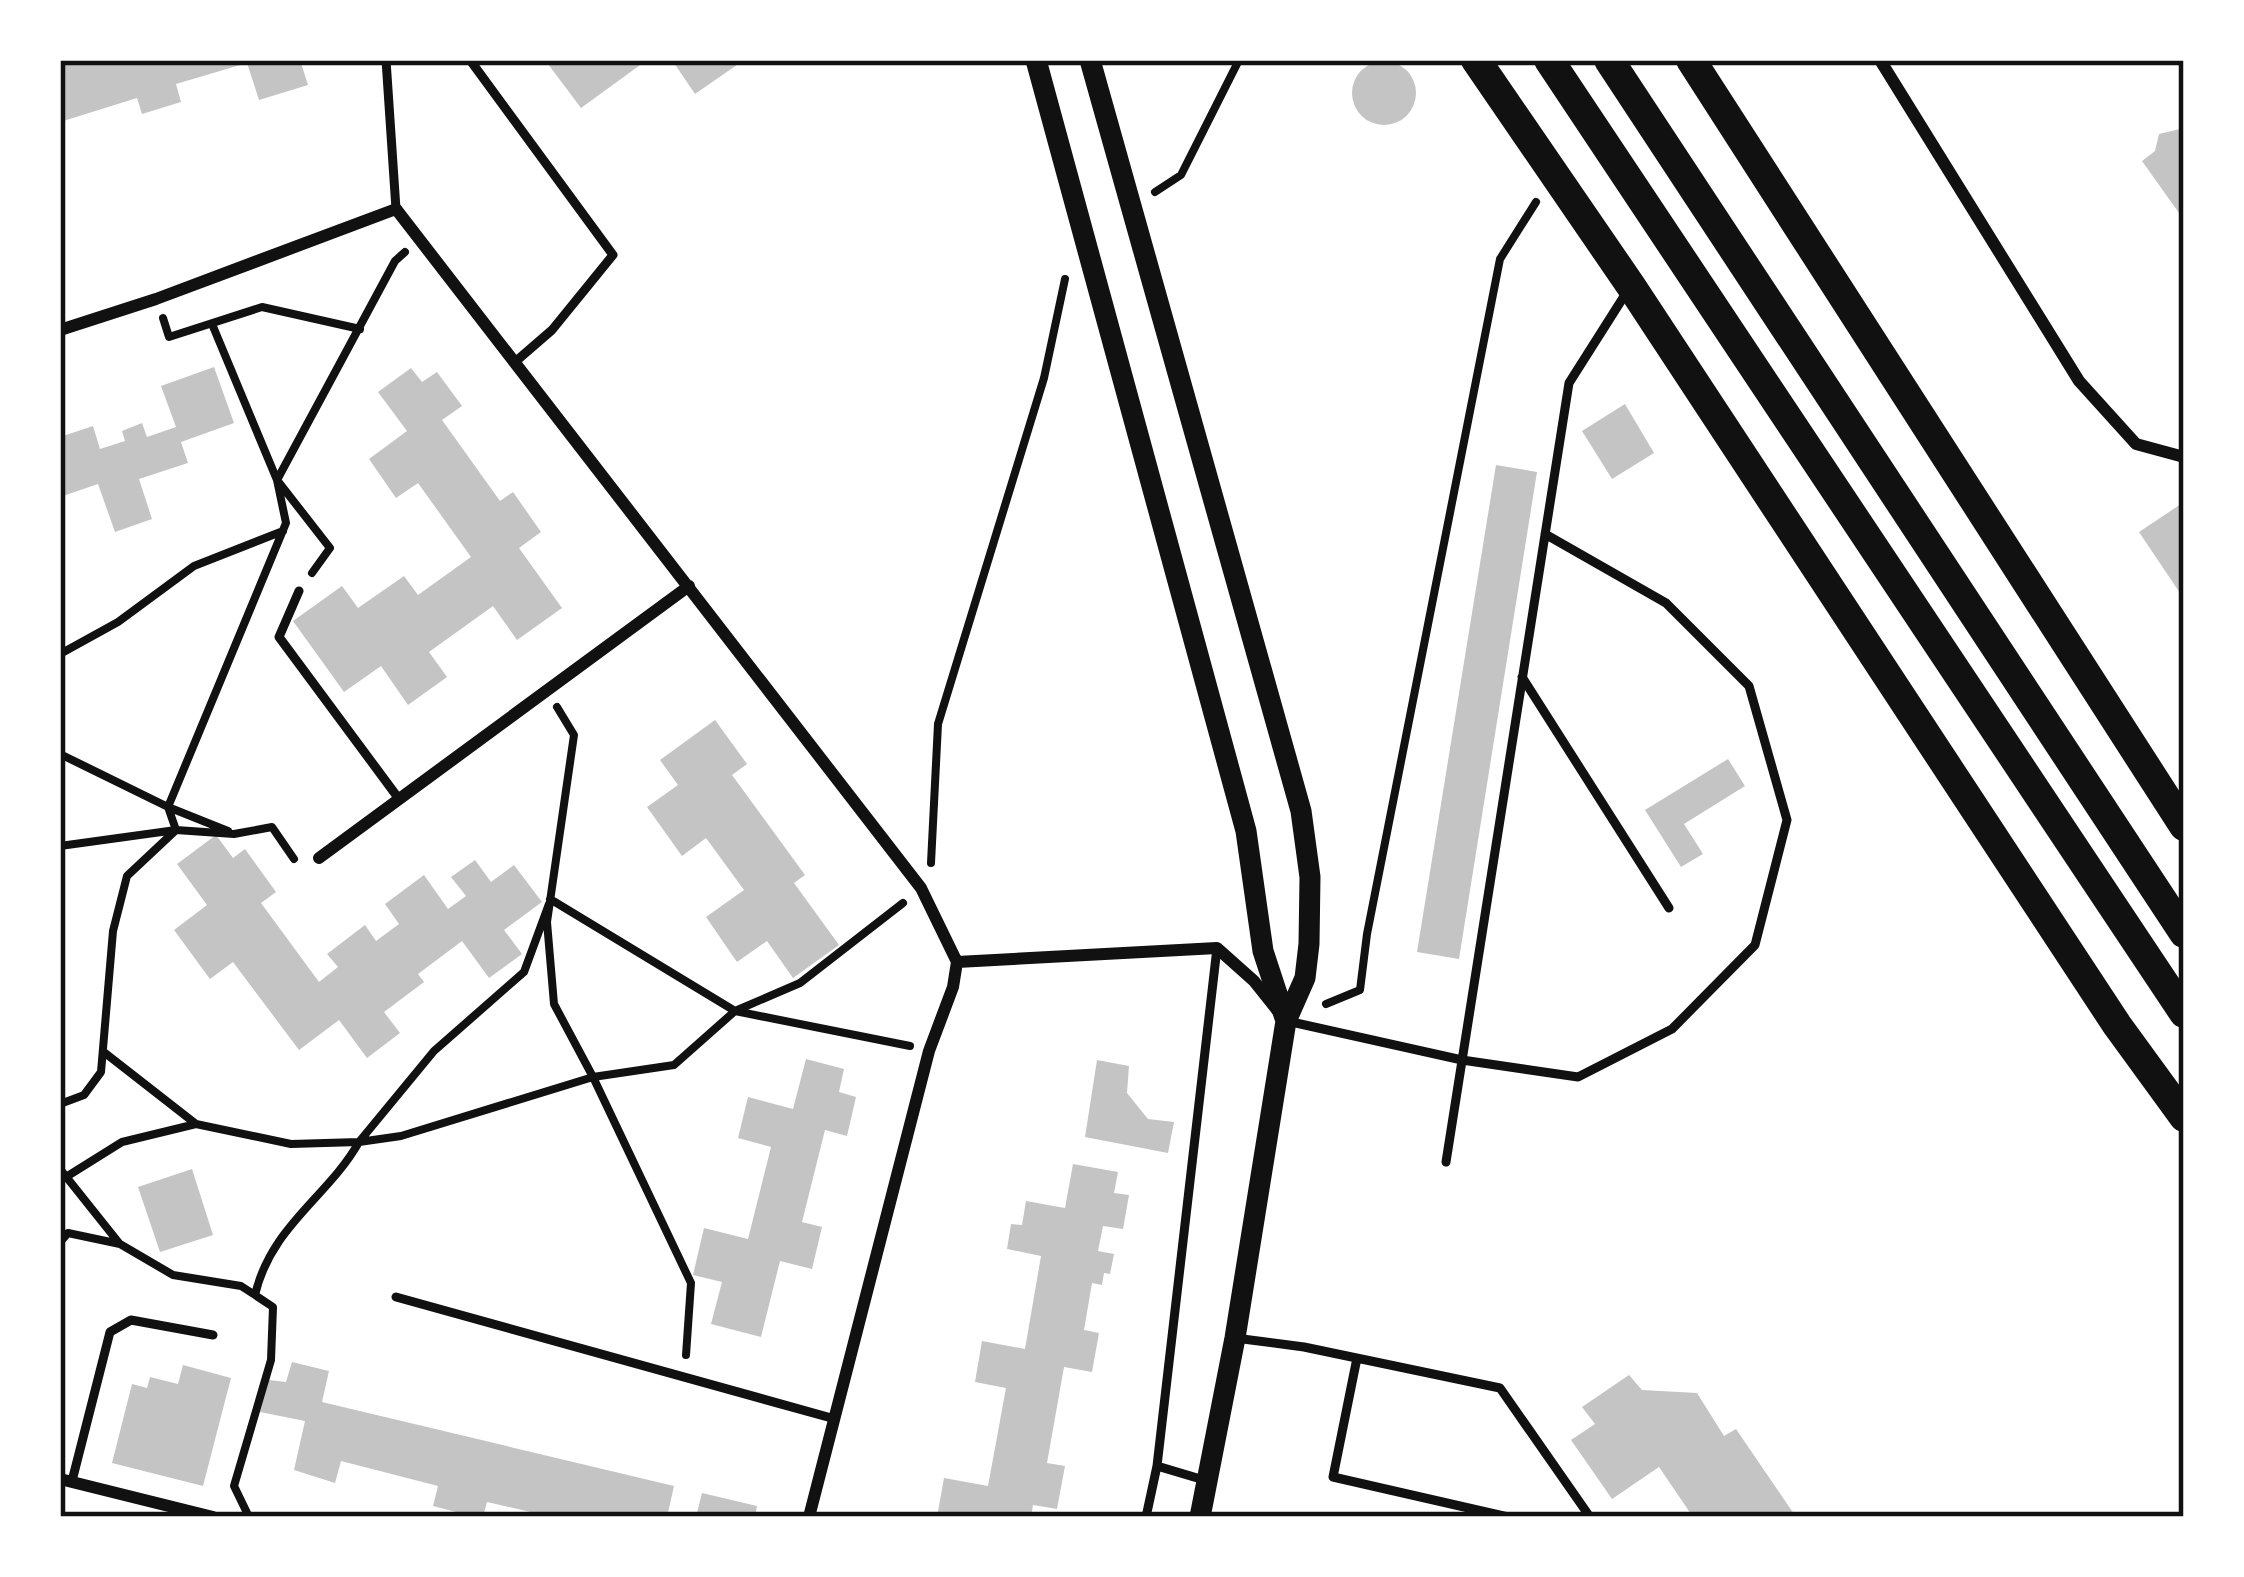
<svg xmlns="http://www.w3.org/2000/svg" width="2244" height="1577" font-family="'Fira Sans',sans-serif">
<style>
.building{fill:#c4c4c4}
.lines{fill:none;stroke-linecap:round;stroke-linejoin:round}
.path{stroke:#111;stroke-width:8}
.service{stroke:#111;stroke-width:9}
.minor{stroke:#111;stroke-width:12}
.tertiary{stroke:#111;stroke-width:21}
.primary{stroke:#111;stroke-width:30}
.neatline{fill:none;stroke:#111;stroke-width:4.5}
</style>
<rect width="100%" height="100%" fill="#fff"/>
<path class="building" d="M79 60H300L308 85 259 100 247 63 176 84 181 102 142 114 137 98 60 122V66Z
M545 60H647L581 108Z
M672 60H744L695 94Z
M1352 93a32 32 0 1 1 64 0a32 32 0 1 1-64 0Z
M2184 128V220L2142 161 2155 151 2159 134Z
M214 367 234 423 181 442 188 463 139 479 152 519 115 532 98 484 60 497V437L93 426 100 449 125 441 122 431 142 423 147 437 176 427 161 386Z
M411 368 422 382 437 372 462 406 442 420 500 501 513 492 541 532 519 548 562 608 517 640 493 606 429 652 447 677 408 705 381 666 344 692 293 621 342 586 358 608 404 576 418 595 471 557 418 483 396 498 369 459 407 431 378 392Z
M1625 404 1654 453 1612 479 1582 431Z
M1496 465 1537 472 1459 959 1417 952Z
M2184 502V599L2139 532Z
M715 720 747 764 732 775 805 875 794 883 839 945 793 978 767 941 737 962 706 917 744 890 706 838 682 856 647 807 678 785 660 760Z
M1728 759 1745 786 1684 824 1703 854 1681 867 1645 810Z
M216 835 233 858 245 849 276 892 261 903 319 982 338 967 327 954 365 925 376 941 399 924 385 904 424 875 448 909 466 896 451 877 475 860 491 882 514 865 542 902 504 930 522 954 489 978 462 941 418 974 424 982 384 1012 400 1033 367 1058 339 1020 299 1050 233 962 210 979 174 930 207 905 177 864Z
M806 1059 844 1069 839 1092 856 1097 847 1136 825 1130 802 1222 822 1227 812 1269 780 1261 761 1337 711 1324 722 1282 693 1275 704 1228 748 1239 771 1147 738 1138 748 1097 793 1109Z
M1097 1060 1129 1066 1127 1093 1148 1119 1174 1122 1168 1153 1085 1137Z
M1073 1164 1118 1172 1114 1193 1129 1195 1123 1229 1103 1226 1098 1251 1114 1254 1110 1274 1104 1273 1102 1285 1092 1283 1084 1330 1099 1333 1092 1372 1064 1367 1047 1463 1065 1466 1057 1509 1033 1505 1031 1517H937L944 1478 988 1486 1006 1388 975 1382 982 1341 1025 1349 1041 1256 1007 1249 1011 1224 1022 1225 1026 1201 1065 1208Z
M192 1169 213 1235 160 1252 138 1187Z
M292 1362 329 1371 322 1402 674 1486 667 1517H552L487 1502 483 1517H475L433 1506 438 1486 341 1461 335 1483 294 1470 305 1421 260 1412 269 1380 286 1382Z
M183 1365 231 1378 203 1486 112 1463 132 1384 147 1388 150 1377 178 1384Z
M1629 1375 1642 1390 1697 1393 1724 1436 1736 1429 1796 1517H1693L1659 1467 1612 1499 1571 1440 1595 1424 1582 1407Z
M702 1493 757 1506 755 1517H696Z"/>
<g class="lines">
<path class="path" d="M1155 192 1181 175 1239 60
M163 318 169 337 262 307 360 329
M212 324 277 480 330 548 312 573
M60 654 118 622 194 566 283 531
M557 707 574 735 547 922 554 1004 593 1077 691 1283 686 1355
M60 754 168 807 228 831
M60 846 176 830 234 834 272 827 294 859
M931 863 938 724 1044 378 1065 279
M550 899 735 1011 910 1046
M1326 1004 1360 990 1367 934 1500 259 1536 202
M105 1053 196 1124
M60 1104 84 1095 101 1072 113 931 127 876 176 830 168 807 286 523 277 480 395 261 405 252
M60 1169 119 1243
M66 1177 122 1142 196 1124 291 1144 359 1142 401 1136 593 1077 674 1065 735 1011 800 983 903 903
M60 1242 68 1233 120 1244 173 1275 241 1286 255 1295
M249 1517 234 1486 271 1360 273 1307 255 1295C271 1226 328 1197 359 1142L434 1051 524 972 549 904"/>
<path class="service" d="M386 60 396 209
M470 60 613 255 552 330 515 362
M299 591 279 637 399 799
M1522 677 1669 908
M1287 1021 1462 1060 1578 1077 1672 1029 1755 945 1787 820 1749 686 1666 603 1545 534
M1446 1162 1569 383 1628 290
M396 1297 835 1419
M1235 1338 1304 1347 1500 1388 1590 1517
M1357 1358 1333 1477 1508 1517
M1157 1466 1204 1480
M72 1481 110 1332 131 1320 213 1335
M1146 1517 1157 1466 1217 948"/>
<path class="minor" d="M1880 60 2079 381 2136 444 2184 457
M60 330 156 299 396 209 921 888 957 962 953 987 929 1051 809 1517
M319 858 689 586
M957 962 1217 948 1254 981 1277 1010
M60 1479 213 1517"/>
<path class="tertiary" d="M1036 60 1246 831 1263 951 1286 1021
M1090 60 1301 811 1310 877 1309 944 1305 978 1286 1021 1235 1338 1200 1517"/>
<path class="primary" d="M1476 60 1631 286 2117 1025 2184 1117
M1549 60 2184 1013
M1609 60 2184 933
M1691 60 2184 826"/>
</g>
<rect width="2244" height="1577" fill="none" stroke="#ffffff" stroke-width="126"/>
<rect x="63" y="63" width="2118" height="1451" class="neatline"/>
</svg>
